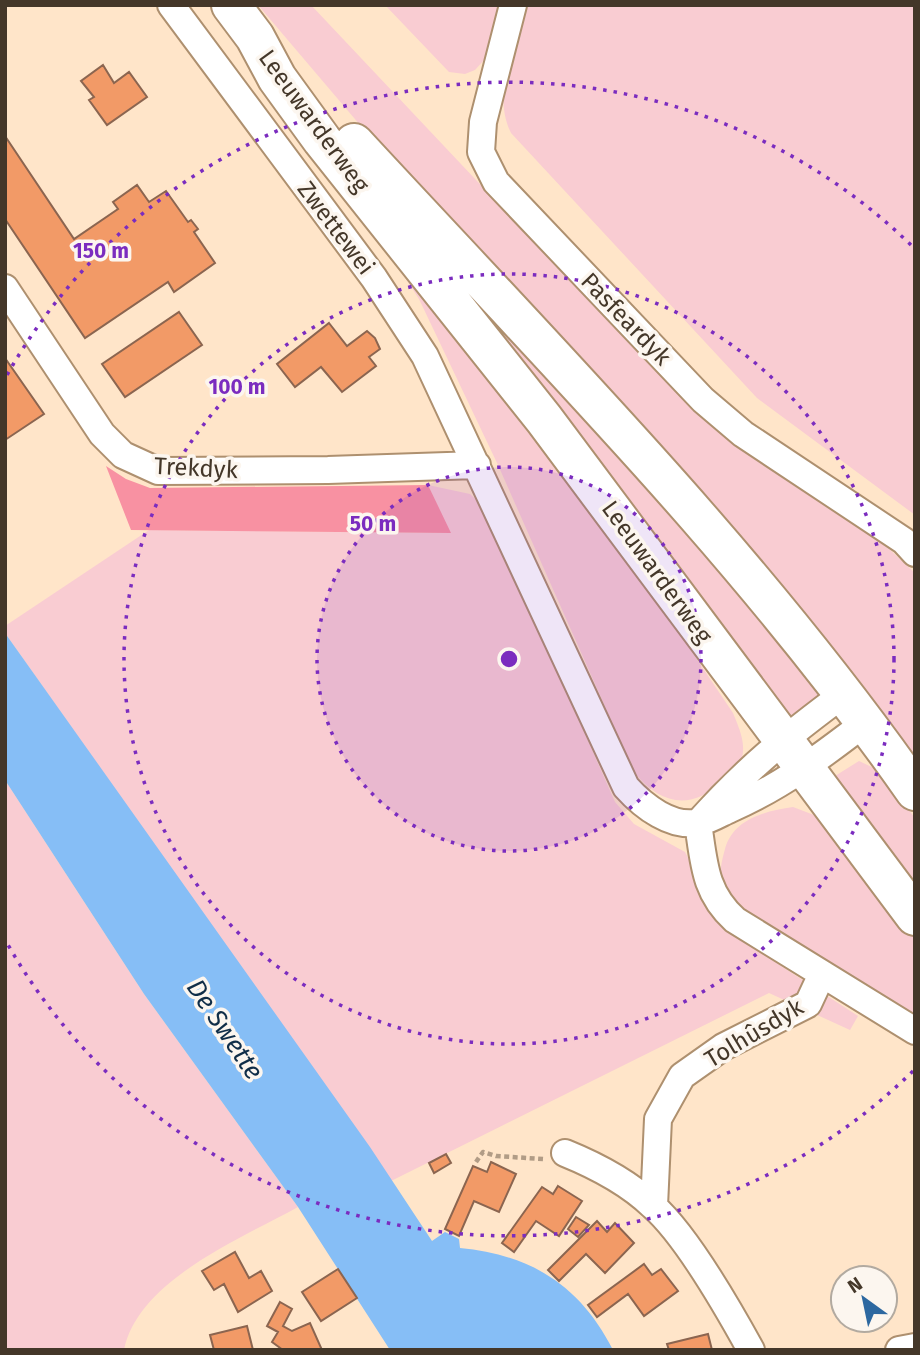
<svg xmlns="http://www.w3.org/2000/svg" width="920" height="1355" font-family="'Fira Sans',sans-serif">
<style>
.green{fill:#f9ccd2}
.forest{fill:#f891a2}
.water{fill:#86bef6}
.building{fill:#f29a67;stroke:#8b6550;stroke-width:2}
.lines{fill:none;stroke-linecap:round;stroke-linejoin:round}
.minor-casing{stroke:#ae906f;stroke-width:30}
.primary-casing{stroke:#ae906f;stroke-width:42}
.path{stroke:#b19c86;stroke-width:4.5;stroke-dasharray:5 3.5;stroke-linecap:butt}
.minor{stroke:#fff;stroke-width:26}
.primary{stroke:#fff;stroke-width:38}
.ring{fill:none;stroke:#7b2cbf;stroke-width:3.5;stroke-dasharray:3.5 7}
.labels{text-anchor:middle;stroke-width:7;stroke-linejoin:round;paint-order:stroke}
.street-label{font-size:24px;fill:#443729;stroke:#fcf6ef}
.water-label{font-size:26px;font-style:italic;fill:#0f2d48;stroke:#fcf6ef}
.centre{fill:#7b2cbf;stroke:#fcf6ef;stroke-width:3.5}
.ring-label{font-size:21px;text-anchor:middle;font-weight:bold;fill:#7b2cbf;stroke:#fcf6ef;stroke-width:7;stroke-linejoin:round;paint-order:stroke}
</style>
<rect width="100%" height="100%" fill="#ffe5c9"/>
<path class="green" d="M258 5H311L678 394 743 447 888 548 915 573V778Z
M385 5H498L485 59 475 70 465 74 449 72Z
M523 5H915V515L757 398 511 133C492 95 513 44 523 5Z
M307 103 820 683C820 706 799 716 782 729Z
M406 279 529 428 620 545 733 713C739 728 747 744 741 761 738 768 728 775 722 781 692 811 660 805 634 772L498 465 419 299Z
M428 485 470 494 486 509 615 802 634 824 685 852 693 867 698 891 712 916 738 938 858 1016 850 1030 769 993 391 1181 5 633V626L149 530 450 533Z
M859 761 878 770 915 818V897L832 788 835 776Z
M5 780 144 994 298 1207C242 1238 138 1280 124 1350H5Z
M793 807 814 815 834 831 915 936V1016C865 978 748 939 723 886 718 875 722 860 725 849 733 819 765 811 793 807Z"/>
<path class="forest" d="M106 466 126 479 150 488 428 485 451 533 131 530Z"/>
<path class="water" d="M5 633 370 1147 432 1241 445 1232 459 1239 460 1248C531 1255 580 1285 613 1350H390L298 1207 144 994 5 780Z"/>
<path class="building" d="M103 65 114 83 129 72 147 97 107 125 89 100 94 97 81 81Z
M5 136 74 239 118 209 113 202 137 185 149 202 166 191 188 222 191 220 198 229 194 232 215 263 174 292 168 282 85 338 5 219Z
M179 312 202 345 125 397 102 364Z
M329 323 347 346 367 331 375 338 380 349 369 357 376 366 342 392 321 367 295 387 277 364Z
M5 358 44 414 5 440Z
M446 1154 451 1163 434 1173 429 1163Z
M491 1162 516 1174 499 1212 474 1201 459 1236 445 1229 473 1166 487 1172Z
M558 1186 582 1201 559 1236 536 1221 514 1252 502 1243 542 1187 553 1194Z
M576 1217 589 1225 578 1237 568 1229Z
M597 1221 607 1232 615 1223 634 1243 605 1273 586 1254 559 1281 548 1270Z
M235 1252 249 1278 261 1271 272 1291 238 1312 224 1284 214 1290 202 1271Z
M644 1264 652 1275 661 1269 678 1291 644 1316 628 1294 597 1317 588 1305Z
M338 1269 357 1298 321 1321 302 1292Z
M280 1302 292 1309 283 1326 292 1331 310 1323 322 1350H283L272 1342 278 1332 267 1326Z
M247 1326 253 1350H214L210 1335Z
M708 1334 712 1350H669L667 1344Z"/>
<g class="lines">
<defs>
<path id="minor" d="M171 5 374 278 425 356 626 787C643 806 672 829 700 822 710 820 721 813 730 809 781 787 823 755 866 722
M513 5 483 122 481 152 496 182 703 400 743 434 904 541 915 553
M5 288 102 434 123 455 158 471 328 470 477 465
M845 693C788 735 745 770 698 823 704 862 704 892 735 920L915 1031
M565 1153C597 1166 628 1182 653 1206 686 1235 729 1310 751 1350
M654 1206 658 1119 682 1076 723 1047 808 1004 822 974
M899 1350 915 1347"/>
<path id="primary" d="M231 5 255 37 277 78 322 140 544 419 915 916
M354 143C548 353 751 557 915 791"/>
</defs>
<use href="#minor" class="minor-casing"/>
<use href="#primary" class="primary-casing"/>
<path class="path" d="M476 1162 483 1152 496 1156 543 1159"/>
<use href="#minor" class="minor"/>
<use href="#primary" class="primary"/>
</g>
<circle cx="509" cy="659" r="192" fill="#7b2cbf" fill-opacity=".12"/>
<g class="ring">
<circle cx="509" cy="659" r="192"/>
<circle cx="509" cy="659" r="385"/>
<path d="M913 1071A577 577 0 0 1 7 943M7 375A577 577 0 0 1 913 247"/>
</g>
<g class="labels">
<g class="street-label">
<text transform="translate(314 121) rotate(54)" y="8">Leeuwarderweg</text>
<text transform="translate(336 228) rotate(53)" y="8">Zwettewei</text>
<text transform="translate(626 319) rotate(46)" y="8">Pasfeardyk</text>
<text transform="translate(196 468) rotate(3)" y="8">Trekdyk</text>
<text transform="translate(657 572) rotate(54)" y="8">Leeuwarderweg</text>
<text transform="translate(754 1033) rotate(-31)" y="8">Tolhûsdyk</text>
</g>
<g class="water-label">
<text transform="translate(225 1029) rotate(56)" y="9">De Swette</text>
</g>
</g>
<circle cx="509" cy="659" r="10" class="centre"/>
<g class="ring-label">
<text x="101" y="258">150 m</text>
<text x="237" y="394">100 m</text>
<text x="373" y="531">50 m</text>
</g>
<rect width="920" height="1355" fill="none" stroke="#443729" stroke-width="14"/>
<g transform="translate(864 1299) rotate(327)"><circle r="33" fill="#fcf6ef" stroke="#b2aaa0" stroke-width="2"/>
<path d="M0-5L12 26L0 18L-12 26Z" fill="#2d68a0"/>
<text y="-10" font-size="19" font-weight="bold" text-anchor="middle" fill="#443729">N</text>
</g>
</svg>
